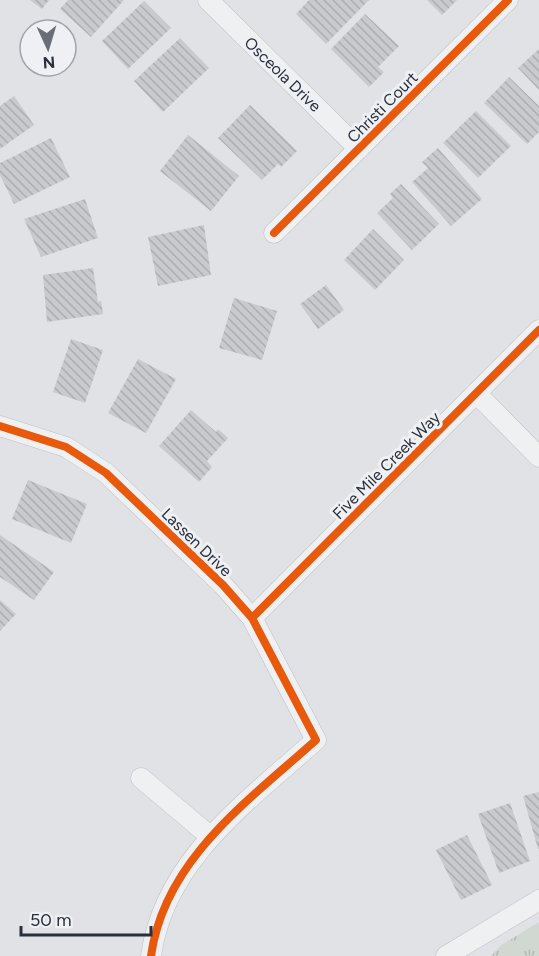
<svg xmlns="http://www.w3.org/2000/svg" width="539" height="956" font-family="Figtree,sans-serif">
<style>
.grass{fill:url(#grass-tufts)}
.building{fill:url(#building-back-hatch)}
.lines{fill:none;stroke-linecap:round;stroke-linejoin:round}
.minor-casing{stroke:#bec0c3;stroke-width:21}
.minor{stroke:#eff0f2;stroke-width:20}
.cycleway-casing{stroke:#eef0f4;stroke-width:11}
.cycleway{stroke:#e8590c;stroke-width:8}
.labels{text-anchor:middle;stroke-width:6;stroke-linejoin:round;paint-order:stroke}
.street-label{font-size:16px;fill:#292f3b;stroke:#eef0f4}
</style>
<defs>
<pattern id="grass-tufts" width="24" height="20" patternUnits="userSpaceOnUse" patternTransform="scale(1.5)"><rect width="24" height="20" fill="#d0d8d1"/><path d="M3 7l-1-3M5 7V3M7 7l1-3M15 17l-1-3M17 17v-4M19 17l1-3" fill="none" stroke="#b3bab4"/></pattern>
<pattern id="building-back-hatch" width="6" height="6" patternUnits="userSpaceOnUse" patternTransform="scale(1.5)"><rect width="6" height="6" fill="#c8cacd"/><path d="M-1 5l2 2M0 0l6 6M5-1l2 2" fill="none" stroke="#acaeb1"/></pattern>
</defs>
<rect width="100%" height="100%" fill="#e0e2e5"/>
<path class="grass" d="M539 922V956H491L500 946Z"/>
<path class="building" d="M30 0H49L42 9Z
M68 0H124L91 37 60 9Z
M309 0H369L326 44 296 14Z
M427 0H457L442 15Z
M144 1 171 28 128 69 102 41Z
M365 14 399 46 378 67 384 72 369 87 331 49Z
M180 38 209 68 163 112 134 81Z
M539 49V90L518 68Z
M509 77 539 106V132L527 144 484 103Z
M14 96 34 125 0 149V106Z
M250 105 297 151 281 167 278 164 262 180 218 138Z
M476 111 511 146 478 178 443 143Z
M188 135 239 176 211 211 160 171Z
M51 138 70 177 14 204 0 175V163Z
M438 148 482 199 451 226 412 182 428 168 422 162Z
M401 184 439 224 412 250 377 213 393 198 390 194Z
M85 199 98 238 41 257 24 219Z
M204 225 211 275 158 286 148 237Z
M373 229 404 260 375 290 344 260Z
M93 268 98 302 101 301 103 314 47 322 43 275Z
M326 285 344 310 318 329 300 304Z
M234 298 277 311 262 360 219 348Z
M71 339 103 350 85 403 53 392Z
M138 359 176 379 146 433 108 413Z
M191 410 216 432 218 429 228 438 207 461 212 467 199 482 159 446Z
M28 480 87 504 71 543 12 519Z
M0 535 54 572 34 600 0 577Z
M0 600 16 614 0 631Z
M539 792V849H538L523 796Z
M510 803 530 861 499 873 478 814Z
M467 835 492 885 461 900 436 850Z"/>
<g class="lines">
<defs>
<path id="minor" d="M208 0 359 149
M274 233 508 0
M476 393 539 457
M0 426 66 447 106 473 223 585 252 618 316 740C248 801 164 860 151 956
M252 618 539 330
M141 778 211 837
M446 956 539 900"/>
</defs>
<use href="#minor" class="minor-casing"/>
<use href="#minor" class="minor"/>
<defs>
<path id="cycleway" d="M274 233 508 0
M0 426 66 447 106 473 223 585 252 618 316 740C248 801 164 860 151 956
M252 618 539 330"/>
</defs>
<use href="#cycleway" class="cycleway-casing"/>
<use href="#cycleway" class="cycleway"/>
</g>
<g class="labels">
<g class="street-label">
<text transform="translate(283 74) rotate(44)" y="6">Osceola Drive</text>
<text transform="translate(382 107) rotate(-45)" y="6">Christi Court</text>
<text transform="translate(386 465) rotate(-45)" y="6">Five Mile Creek Way</text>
<text transform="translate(197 542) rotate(44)" y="6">Lassen Drive</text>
</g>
</g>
<g transform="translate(48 48) rotate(176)"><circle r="28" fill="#eef0f4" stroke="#9fa3aa" stroke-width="1.5"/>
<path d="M0-4.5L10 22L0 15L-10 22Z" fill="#696e76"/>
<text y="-9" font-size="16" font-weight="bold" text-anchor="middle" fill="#292f3b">N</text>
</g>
<path d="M21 926v9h130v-9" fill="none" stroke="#292f3b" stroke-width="3"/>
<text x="30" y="926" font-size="18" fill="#292f3b" stroke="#eef0f4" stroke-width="4.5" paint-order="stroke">50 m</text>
</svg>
